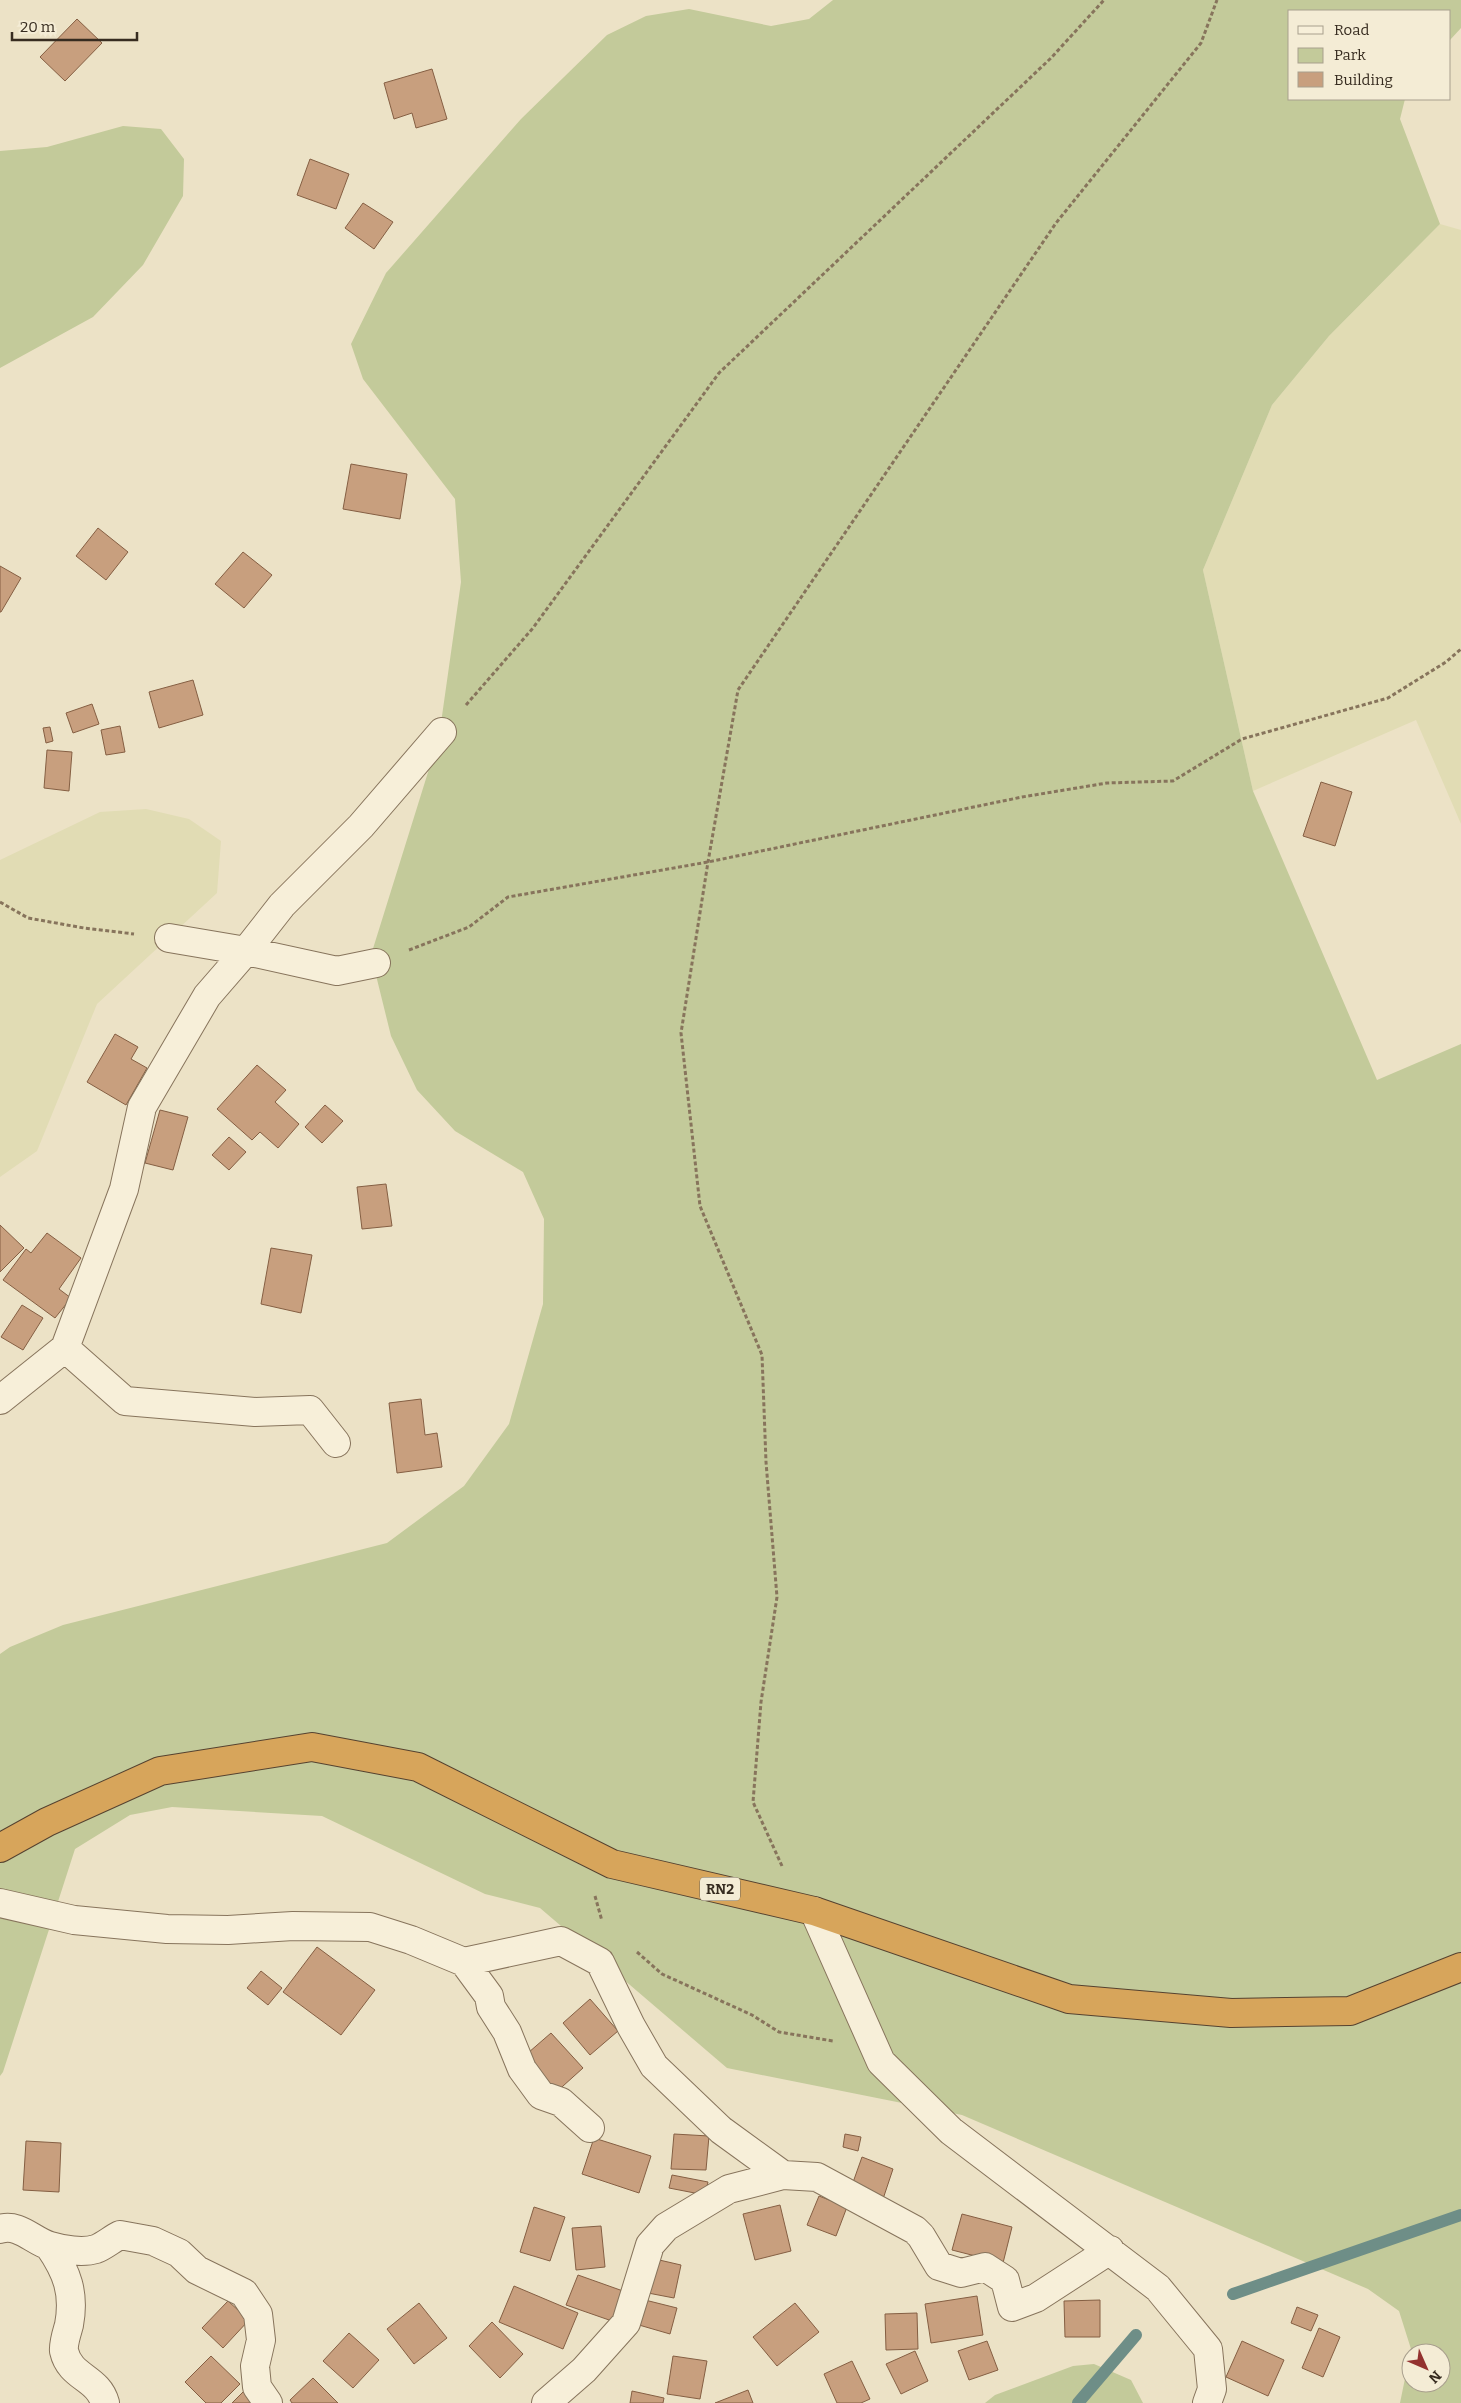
<svg xmlns="http://www.w3.org/2000/svg" width="1461" height="2403" font-family="Bitter,serif">
<style>
.farmland{fill:#e1dcb4}
.green{fill:#c3ca9a;fill-rule:evenodd}
.lines{fill:none;stroke-linecap:round;stroke-linejoin:round}
.stream{stroke:#6e8e87;stroke-width:12}
.building{fill:#c89f7e;stroke:#855f43}
.street-casing{stroke:#87745c;stroke-width:30}
.highway-casing{stroke:#554230;stroke-width:30}
.path{stroke:#87745c;stroke-width:3;stroke-dasharray:4 2.5;stroke-linecap:butt}
.street{stroke:#f7efd9;stroke-width:28}
.highway{stroke:#d7a55b;stroke-width:28}
.labels{text-anchor:middle;stroke-width:4.5;stroke-linejoin:round;paint-order:stroke}
.shield{fill:#f4ecd5;stroke:#706656;stroke-width:1}
.shield-label{font-size:14px;font-weight:bold;fill:#372c20}
</style>
<rect width="100%" height="100%" fill="#ece2c6"/>
<path class="farmland" d="M1440 224 1461 230V824L1416 720 1253 791 1203 570 1272 405 1329 336Z
M146 809 189 819 221 841 217 893 97 1004 37 1151 0 1177V860L100 812Z"/>
<path class="green" d="M833 0H1461V28L1450 40V11H1290V99H1405L1400 119 1440 224 1329 336 1272 405 1203 570 1253 791 1377 1080 1461 1044V2403H1400L1411 2349 1399 2311 1368 2289 962 2115 727 2068 540 1908 485 1894 322 1816 172 1807 130 1815 75 1849 3 2072 0 2076V1654L10 1647 63 1625 387 1543 464 1486 509 1424 543 1304 544 1219 523 1172 455 1131 417 1090 391 1036 371 955 439 737 461 582 455 499 363 379 351 344 386 273 521 119 607 35 646 16 689 9 771 26 809 19ZM1411 2353H1441V2383H1411Z
M123 126 161 129 184 159 183 196 143 265 93 317 0 368V151L47 147Z
M1094 2364 1131 2380 1143 2403H985L995 2395 1073 2366Z"/>
<g class="lines">
<path class="stream" d="M1233 2294 1461 2215
M1078 2403 1136 2335"/>
</g>
<path class="building" d="M77 19 102 43 65 81 40 57Z
M432 69 447 119 416 128 412 113 394 119 384 83Z
M310 159 349 174 336 209 297 195Z
M363 203 393 222 374 249 345 228Z
M351 464 407 474 400 519 343 509Z
M98 528 128 552 106 580 76 556Z
M243 552 272 575 244 608 215 584Z
M0 566 21 578 1 612H0Z
M193 680 203 715 159 728 149 692Z
M92 704 99 724 73 733 66 713Z
M120 726 125 752 106 755 101 730Z
M50 727 53 741 46 743 43 728Z
M47 750 72 752 69 791 44 788Z
M1321 782 1352 792 1335 846 1303 836Z
M115 1034 138 1047 131 1059 147 1068 126 1105 87 1082Z
M257 1065 286 1090 275 1102 299 1124 278 1148 260 1132 252 1140 217 1109Z
M325 1105 343 1121 322 1143 305 1127Z
M160 1110 188 1117 173 1170 145 1163Z
M229 1137 246 1152 229 1170 212 1155Z
M386 1184 392 1226 362 1229 357 1187Z
M0 1225 24 1248 0 1272Z
M47 1233 81 1258 59 1289 71 1298 55 1318 3 1280 26 1249 31 1253Z
M271 1248 312 1255 301 1313 261 1304Z
M22 1305 43 1318 23 1350 1 1337Z
M421 1399 425 1435 437 1433 442 1467 397 1473 389 1403Z
M317 1947 375 1990 341 2035 283 1992Z
M261 1971 282 1988 268 2005 247 1988Z
M590 1999 618 2031 590 2055 563 2023Z
M551 2033 583 2068 553 2095 521 2059Z
M674 2134 709 2136 706 2170 671 2169Z
M845 2134 861 2137 858 2151 843 2147Z
M594 2138 651 2156 639 2193 582 2174Z
M26 2141 61 2143 59 2192 23 2190Z
M862 2157 893 2169 883 2199 851 2188Z
M672 2175 708 2182 705 2195 669 2188Z
M819 2196 847 2207 836 2236 807 2225Z
M780 2205 791 2251 755 2260 743 2214Z
M534 2207 565 2217 550 2261 520 2252Z
M962 2214 1012 2227 1003 2263 952 2250Z
M601 2226 605 2267 576 2270 572 2228Z
M655 2259 681 2265 674 2298 648 2293Z
M578 2275 623 2291 612 2321 566 2305Z
M514 2286 578 2313 563 2349 499 2322Z
M977 2296 983 2335 931 2343 925 2304Z
M645 2300 677 2308 670 2334 639 2325Z
M1100 2300V2337H1065L1064 2301Z
M228 2301 249 2320 223 2348 202 2328Z
M419 2303 447 2338 414 2364 387 2329Z
M795 2303 819 2332 777 2366 753 2337Z
M1297 2307 1318 2315 1311 2331 1291 2323Z
M917 2313 918 2349 886 2350 885 2314Z
M492 2322 523 2354 500 2378 469 2346Z
M1319 2328 1340 2337 1323 2377 1302 2368Z
M349 2333 379 2360 353 2388 323 2361Z
M987 2341 998 2370 969 2380 958 2351Z
M1242 2341 1284 2360 1268 2396 1226 2377Z
M915 2351 928 2381 901 2394 886 2364Z
M211 2356 240 2384 221 2403H206L185 2382Z
M673 2356 707 2361 700 2399 667 2394Z
M852 2361 870 2399 861 2403H837L824 2374Z
M313 2378 338 2403H292L290 2400Z
M748 2390 753 2403H715Z
M244 2391 257 2403H232Z
M632 2391 664 2398 663 2403H630Z"/>
<g class="lines">
<defs>
<path id="street" d="M169 938 246 951 282 905 361 826 442 732
M65 1348 125 1401 255 1412 310 1410 336 1443
M0 1400 65 1348 124 1189 142 1107 207 996 246 951 337 971 376 963
M0 1903 74 1920 167 1929 228 1930 293 1926 370 1927 411 1940 464 1962 561 1941 600 1962 631 2026 654 2066 721 2130 783 2175 817 2177 915 2230 921 2236 939 2266 961 2273 985 2267 1005 2280 1012 2307 1036 2298 1110 2250
M814 1911 881 2062 951 2131 1158 2288 1208 2349 1212 2389 1207 2403
M464 1962 489 1996 491 2007 507 2032 522 2069 541 2095 561 2102 590 2128
M0 2229C19 2223 33 2241 50 2246 63 2250 83 2253 96 2249 104 2246 112 2239 120 2235L153 2241 179 2253 197 2270 244 2293 258 2314 261 2340 255 2366 257 2387 268 2403
M49 2246C67 2272 75 2293 69 2325 67 2332 63 2344 64 2351 70 2378 98 2377 105 2403
M546 2403 584 2370 626 2323 650 2245 666 2227 729 2189 783 2175"/>
<path id="highway" d="M0 1848 47 1822 160 1771 312 1747 418 1767 612 1864 814 1911 1069 1999 1231 2013 1350 2011 1461 1967"/>
</defs>
<use href="#street" class="street-casing"/>
<use href="#highway" class="highway-casing"/>
<path class="path" d="M466 705 533 628 719 373 1051 58 1104 0
M0 902 28 918 84 928 134 934
M409 950 469 927 508 897 708 862 1022 797 1107 783 1173 781 1242 739 1388 698 1446 662 1461 649
M782 1866 753 1802 761 1702 777 1597 766 1462 762 1355 700 1206 681 1033 708 862 738 690 1056 223 1201 43 1217 0
M595 1896 602 1921
M637 1952 662 1974 752 2015 779 2032 833 2041"/>
<use href="#street" class="street"/>
<use href="#highway" class="highway"/>
</g>
<g class="labels">
<rect class="shield" x="700" y="1877.5" width="40" height="23" rx="4"/>
<g class="shield-label">
<text x="720" y="1894">RN2</text>
</g>
</g>
<rect x="1288" y="10" width="162" height="90" fill="#f4ecd5" stroke="#a89f8d"/>
<rect x="1298" y="26" width="25" height="8" fill="#f7efd9" stroke="#a89f8d"/>
<text x="1334" y="35" font-size="15" fill="#372c20">Road</text>
<rect x="1298" y="48" width="25" height="15" fill="#c3ca9a" stroke="#a89f8d"/>
<text x="1334" y="60" font-size="15" fill="#372c20">Park</text>
<rect x="1298" y="72" width="25" height="15" fill="#c89f7e" stroke="#a89f8d"/>
<text x="1334" y="85" font-size="15" fill="#372c20">Building</text>
<g transform="translate(1426 2368) rotate(135)"><circle r="24" fill="#f4ecd5" stroke="#a89f8d"/>
<path d="M0-4L9 19L0 12L-9 19Z" fill="#93322f"/>
<text y="-8" font-size="14" font-weight="bold" text-anchor="middle" fill="#372c20">N</text>
</g>
<path d="M12 32v8h125v-8" fill="none" stroke="#372c20" stroke-width="2.5"/>
<text x="20" y="32" font-size="15" fill="#372c20" stroke="#f4ecd5" stroke-width="4" paint-order="stroke">20 m</text>
</svg>
